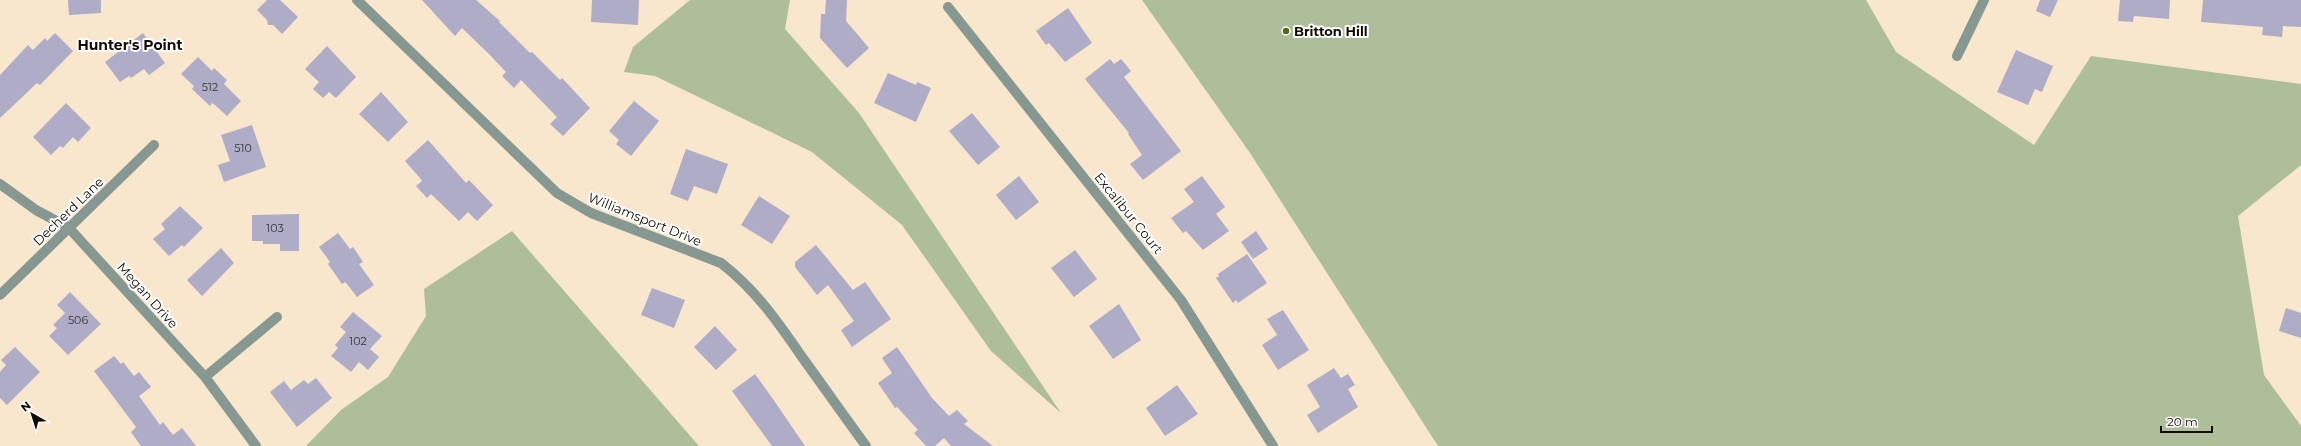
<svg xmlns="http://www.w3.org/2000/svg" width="2301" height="446" font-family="Montserrat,sans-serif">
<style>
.green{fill:#aebe9b}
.building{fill:#afacc7}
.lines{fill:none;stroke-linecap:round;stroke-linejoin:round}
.minor{stroke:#869891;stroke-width:10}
.poi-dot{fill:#556815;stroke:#fff;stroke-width:1.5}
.labels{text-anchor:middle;stroke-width:4;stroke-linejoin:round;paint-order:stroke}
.number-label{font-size:11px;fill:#383335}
.poi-label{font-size:13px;font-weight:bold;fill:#110b04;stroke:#fff;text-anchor:start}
.street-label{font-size:13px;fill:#110b04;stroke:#fff}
.neighbourhood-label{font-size:14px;font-weight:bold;fill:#110b04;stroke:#fff}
</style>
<rect width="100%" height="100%" fill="#f8e6cd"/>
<path class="green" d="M690 0H790L785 29 859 113 1061 413 991 351 902 225 812 152 655 76 624 72 633 47Z
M1142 0H1866L1896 52 2034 145 2091 56 2301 84V165L2238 216 2264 375 2301 426V446H1438L1250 153Z
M512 231 699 446H306L341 410 388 377 426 316 424 289Z"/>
<path class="building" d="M68 0H101V13L69 15Z
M267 0H280L298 17 282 34 273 25H268L267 20 257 10Z
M422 0H476L500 21 499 22 530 53 532 52 560 80 562 78 590 108 563 136 550 124 557 117 521 80 514 88 502 76 506 72 489 54 462 28 455 36Z
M592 0H639L638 25 591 22Z
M826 0H847L846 21 869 48 847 68 820 38 821 14H825Z
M2040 0H2058L2050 17 2036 11Z
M2120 0H2170L2169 19 2134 16 2133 22 2118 21Z
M2203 0H2301V27L2283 26 2282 37 2262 35 2263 27 2201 22Z
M1068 8 1092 43 1065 62 1049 43 1046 45 1036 31Z
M55 33 73 51 40 85 37 83 0 118V75L28 45 33 50 45 38 47 41Z
M143 33 165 63 149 75 144 69 131 78 129 76 120 82 105 62Z
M327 46 356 77 336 98 329 92 323 98 313 89 319 82 305 69Z
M2016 50 2053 66 2042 92 2035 89 2028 105 1997 92Z
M198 57 212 71 214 68 227 80 224 84 241 101 227 116 215 105 212 103 210 106 192 89 194 86 181 74Z
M1110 59 1114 64 1121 59 1131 71 1124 77 1181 151 1143 180 1130 164 1142 155 1128 134 1129 133 1085 79Z
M888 73 916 85 917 82 931 88 916 122 874 103Z
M381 92 408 122 388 142 359 114Z
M634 101 659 121 631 156 616 144 619 140 609 131Z
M66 103 91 128 78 142 73 137 63 148 60 146 51 155 33 137Z
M972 113 1000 147 978 165 949 131Z
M252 125 266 167 224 182 218 165 230 161 221 135Z
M428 140 466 183 469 180 493 205 477 221 468 212 459 221 431 194 427 198 416 186 422 181 420 178 405 161Z
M686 149 728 164 717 194 694 186 688 201 670 194Z
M1019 176 1039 202 1016 220 996 195Z
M1202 176 1225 207 1216 214 1229 231 1203 250 1186 231 1183 233 1171 218 1194 202 1184 189Z
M759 196 790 216 772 244 741 225Z
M180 206 203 228 184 247 182 245 169 256 153 239 165 229 161 224Z
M299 214V251H280V244H263V241H252V215Z
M1256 231 1268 249 1253 259 1241 242Z
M338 233 350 249 353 247 363 262 359 264 374 285 357 297 347 284 345 282 342 284 328 264 330 262 319 247Z
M816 245 853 290 865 282 891 319 852 347 841 330 854 321 828 285 817 295 795 267V262Z
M221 248 234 263 202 296 187 280Z
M1075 250 1097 279 1074 297 1051 268Z
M1247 254 1267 283 1238 303 1236 300 1233 303 1216 278 1219 276 1218 274Z
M652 288 685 300 674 328 641 315Z
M70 292 101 324 68 355 49 336 57 328 53 325 65 313 57 305Z
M1119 304 1141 340 1113 359 1089 326Z
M2286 308 2301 313V338L2279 331Z
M1283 310 1309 350 1278 370 1262 345 1277 335 1267 319Z
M353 312 382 336 370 349 379 357 368 370 359 362 351 372 331 356 338 348 335 345 346 332 340 327Z
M715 326 737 350 716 370 694 347Z
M15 347 40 372 7 405 0 398V372L6 365 1 360Z
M897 347 932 398 949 416 957 410 968 421 964 424 993 446H951L944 438 935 446H926L914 433 918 430 897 407 895 408 878 383 892 373 882 358Z
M114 356 121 364 123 362 134 376 139 372 151 387 139 396 160 425 163 422 173 435 182 428 196 446H141L131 432 136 427 94 371Z
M1334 368 1341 378 1348 374 1355 385 1348 389 1358 407 1318 433 1307 415 1320 407 1307 385Z
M755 374 775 402 805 446H772L732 391Z
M316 378 332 398 297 427 270 392 284 381 291 390 304 380 308 384Z
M1177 385 1198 414 1165 436 1146 408Z"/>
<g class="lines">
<path class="minor" d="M357 0 557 193 591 213 721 263C755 289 778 322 802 357 823 386 844 416 866 446
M948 7 1181 300 1273 446
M1957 56 1984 0
M0 184 36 210 69 228 205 377 256 446
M0 295 154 145
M205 377 277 317"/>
</g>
<circle class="poi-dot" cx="1286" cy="31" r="4"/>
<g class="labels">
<g class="number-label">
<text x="210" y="91">512</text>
<text x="243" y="152">510</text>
<text x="275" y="232">103</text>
<text x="78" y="324">506</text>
<text x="358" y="345">102</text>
</g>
<g class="poi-label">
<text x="1294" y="36">Britton Hill</text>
</g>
<g class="street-label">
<text transform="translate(68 211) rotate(-44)" y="5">Decherd Lane</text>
<text transform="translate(1129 213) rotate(51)" y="5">Excalibur Court</text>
<text transform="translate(645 219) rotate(22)" y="5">Williamsport Drive</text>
<text transform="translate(148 295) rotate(48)" y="5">Megan Drive</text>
</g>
<g class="neighbourhood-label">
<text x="130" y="50">Hunter's Point</text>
</g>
</g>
<g transform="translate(32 414) rotate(321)" stroke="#ffffff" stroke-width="3" paint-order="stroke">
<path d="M0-3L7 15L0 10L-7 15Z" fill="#110b04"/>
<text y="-6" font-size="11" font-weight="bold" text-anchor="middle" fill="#110b04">N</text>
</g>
<path d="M2161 426v6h51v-6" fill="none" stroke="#110b04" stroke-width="2"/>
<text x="2167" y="426" font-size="12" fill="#110b04" stroke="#ffffff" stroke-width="3" paint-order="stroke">20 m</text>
</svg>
